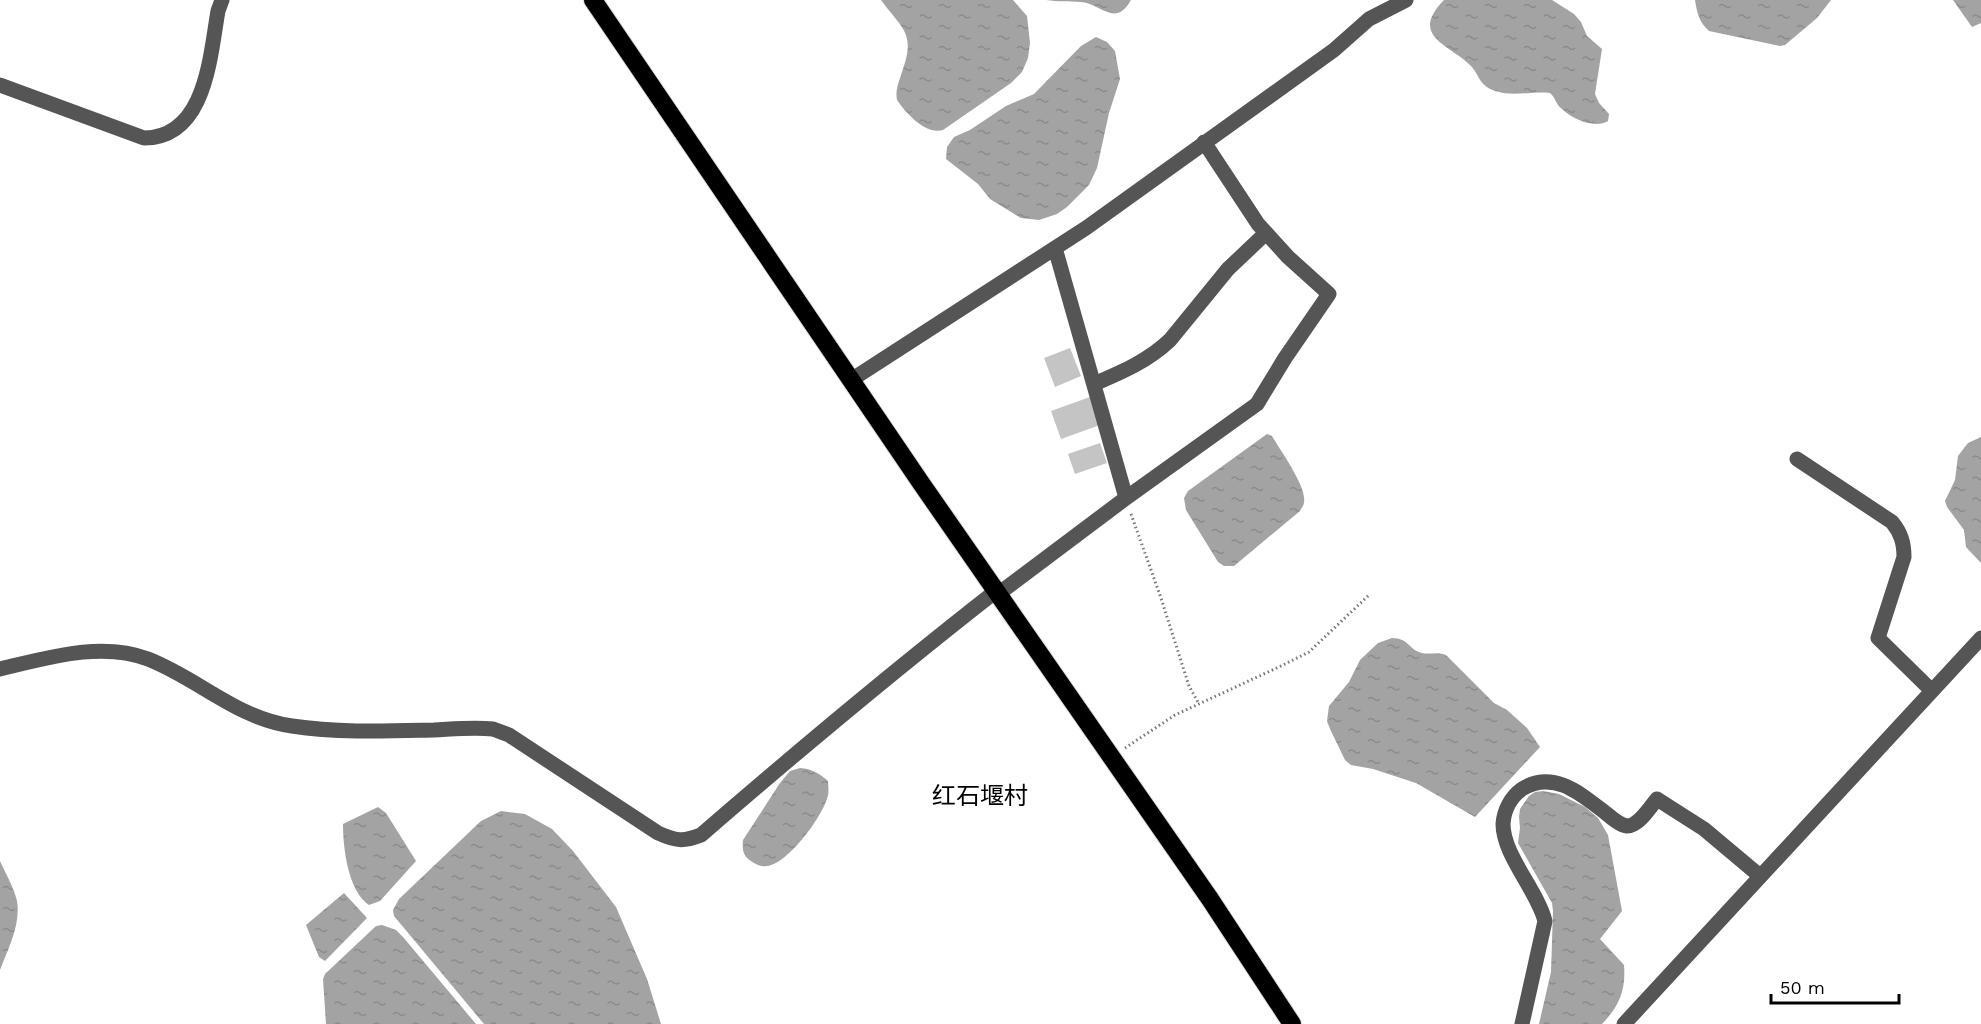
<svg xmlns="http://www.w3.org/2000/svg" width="1981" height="1024" font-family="'Work Sans','Noto Sans SC',sans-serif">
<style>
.water{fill:url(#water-ripples)}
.building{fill:#c4c4c4}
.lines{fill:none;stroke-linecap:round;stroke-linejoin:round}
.highway-casing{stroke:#dbdbdb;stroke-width:20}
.path{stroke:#777;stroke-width:3;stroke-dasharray:1.5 3;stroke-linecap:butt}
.minor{stroke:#555;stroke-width:15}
.highway{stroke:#000;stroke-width:18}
.labels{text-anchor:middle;stroke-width:5;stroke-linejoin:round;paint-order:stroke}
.quarter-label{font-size:24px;fill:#000;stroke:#fff}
</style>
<defs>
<pattern id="water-ripples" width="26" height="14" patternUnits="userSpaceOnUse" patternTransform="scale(1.5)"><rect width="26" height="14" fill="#a3a3a3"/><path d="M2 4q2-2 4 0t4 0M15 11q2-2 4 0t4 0" fill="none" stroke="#8b8b8b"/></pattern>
</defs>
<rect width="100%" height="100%" fill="#fff"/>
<path class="water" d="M881 0H1013L1027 16 1030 43 1028 58 1022 72 1011 83 943 130C925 135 906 113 897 100 895 90 899 82 902 72 916 33 903 30 881 0Z
M1046 0H1131C1115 28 1102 4 1081 2 1069 1 1058 2 1046 0Z
M1444 0H1552L1574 14 1581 22 1587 36 1602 49 1595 94 1599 103 1609 114 1608 121C1595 129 1572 119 1562 109 1556 105 1556 98 1550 93 1532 91 1513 97 1495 91 1478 85 1480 75 1470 65 1448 44 1409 36 1444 0Z
M1695 0H1831L1817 18 1785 45 1780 46 1709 31C1699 22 1697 13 1695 0Z
M1953 0H1981V23L1972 27Z
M1096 37 1107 42 1115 51 1120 79 1109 113 1097 168 1089 185 1067 207 1057 214 1039 220 1021 218 990 199 978 184 946 159 947 147 954 137 970 130 1006 106 1034 94 1081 46Z
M1267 434 1272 436C1280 450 1307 487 1304 502 1304 506 1301 508 1300 511L1234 566H1224L1218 562 1186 510 1184 498 1188 491Z
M1981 437V563L1966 547 1964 530 1947 507 1945 501 1955 480 1958 456 1968 443Z
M1392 638C1409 638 1409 650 1422 653 1431 655 1437 651 1446 655L1494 703 1507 710 1527 728 1540 747 1475 817 1416 783 1373 769 1351 765 1345 760 1330 729 1327 721 1329 706 1349 682 1360 660 1378 643Z
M800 768C812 769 819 773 828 781 828 785 829 790 828 795 824 815 788 864 767 866 762 867 758 865 754 863 743 857 742 851 743 840L780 783 790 771Z
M1543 791 1559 794 1585 807 1598 818 1608 835 1622 911 1600 939 1624 965C1626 991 1619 1006 1602 1024H1539L1551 972 1553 911 1552 903 1518 843 1520 828 1519 817 1520 809 1529 796 1535 792Z
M378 807 386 813 416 861 380 901 369 905C348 891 343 848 343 824Z
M501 811 525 814 552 829 573 851 616 907 647 979 661 1024H484L394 916 393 910 399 899 481 821Z
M0 861C6 874 14 888 17 901 21 924 8 949 0 970Z
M344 893 367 918 325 961 319 957 306 925Z
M382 925 396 930 403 937 476 1024H326L323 979 325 974 376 926Z"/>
<path class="building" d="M1070 348 1081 376 1055 387 1044 358Z
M1090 397 1100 425 1061 439 1051 411Z
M1100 443 1107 463 1075 474 1068 454Z"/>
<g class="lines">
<defs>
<path id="highway" d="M593 0 921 483 1210 899 1292 1024"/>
</defs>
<use href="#highway" class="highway-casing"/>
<path class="path" d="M1131 514 1161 598 1189 686 1199 704
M1125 748 1175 715 1281 666 1309 652 1369 595"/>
<path class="minor" d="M0 85 144 138C206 138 210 56 218 11L222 0
M1055 248 1126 498
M851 380 1086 228 1334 50 1369 19 1406 0
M1094 384C1122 372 1148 361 1170 340L1228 269 1266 233
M1797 459 1892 522C1901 533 1904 543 1904 557L1878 638 1932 691
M998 594 1126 498 1257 404 1285 358 1329 294 1288 257 1258 224 1204 142
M0 669C47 658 101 641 148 659 199 679 236 718 292 726 338 733 388 731 434 730 454 729 473 727 493 729L509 735 658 833C676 841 683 842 701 835 798 751 895 670 996 591
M1522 1024 1545 921C1537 890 1503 855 1503 824 1504 810 1511 797 1522 789 1554 769 1582 795 1607 814 1613 819 1620 825 1627 826 1639 826 1650 807 1657 799L1704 829 1760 876
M1624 1024 1981 638"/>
<use href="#highway" class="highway"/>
</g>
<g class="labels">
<g class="quarter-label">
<text x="980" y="804">红石堰村</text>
</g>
</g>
<path d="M1771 994v9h128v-9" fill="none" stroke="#000000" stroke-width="3"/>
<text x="1780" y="994" font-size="18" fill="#000000" stroke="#ffffff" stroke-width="4.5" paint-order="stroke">50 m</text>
</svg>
